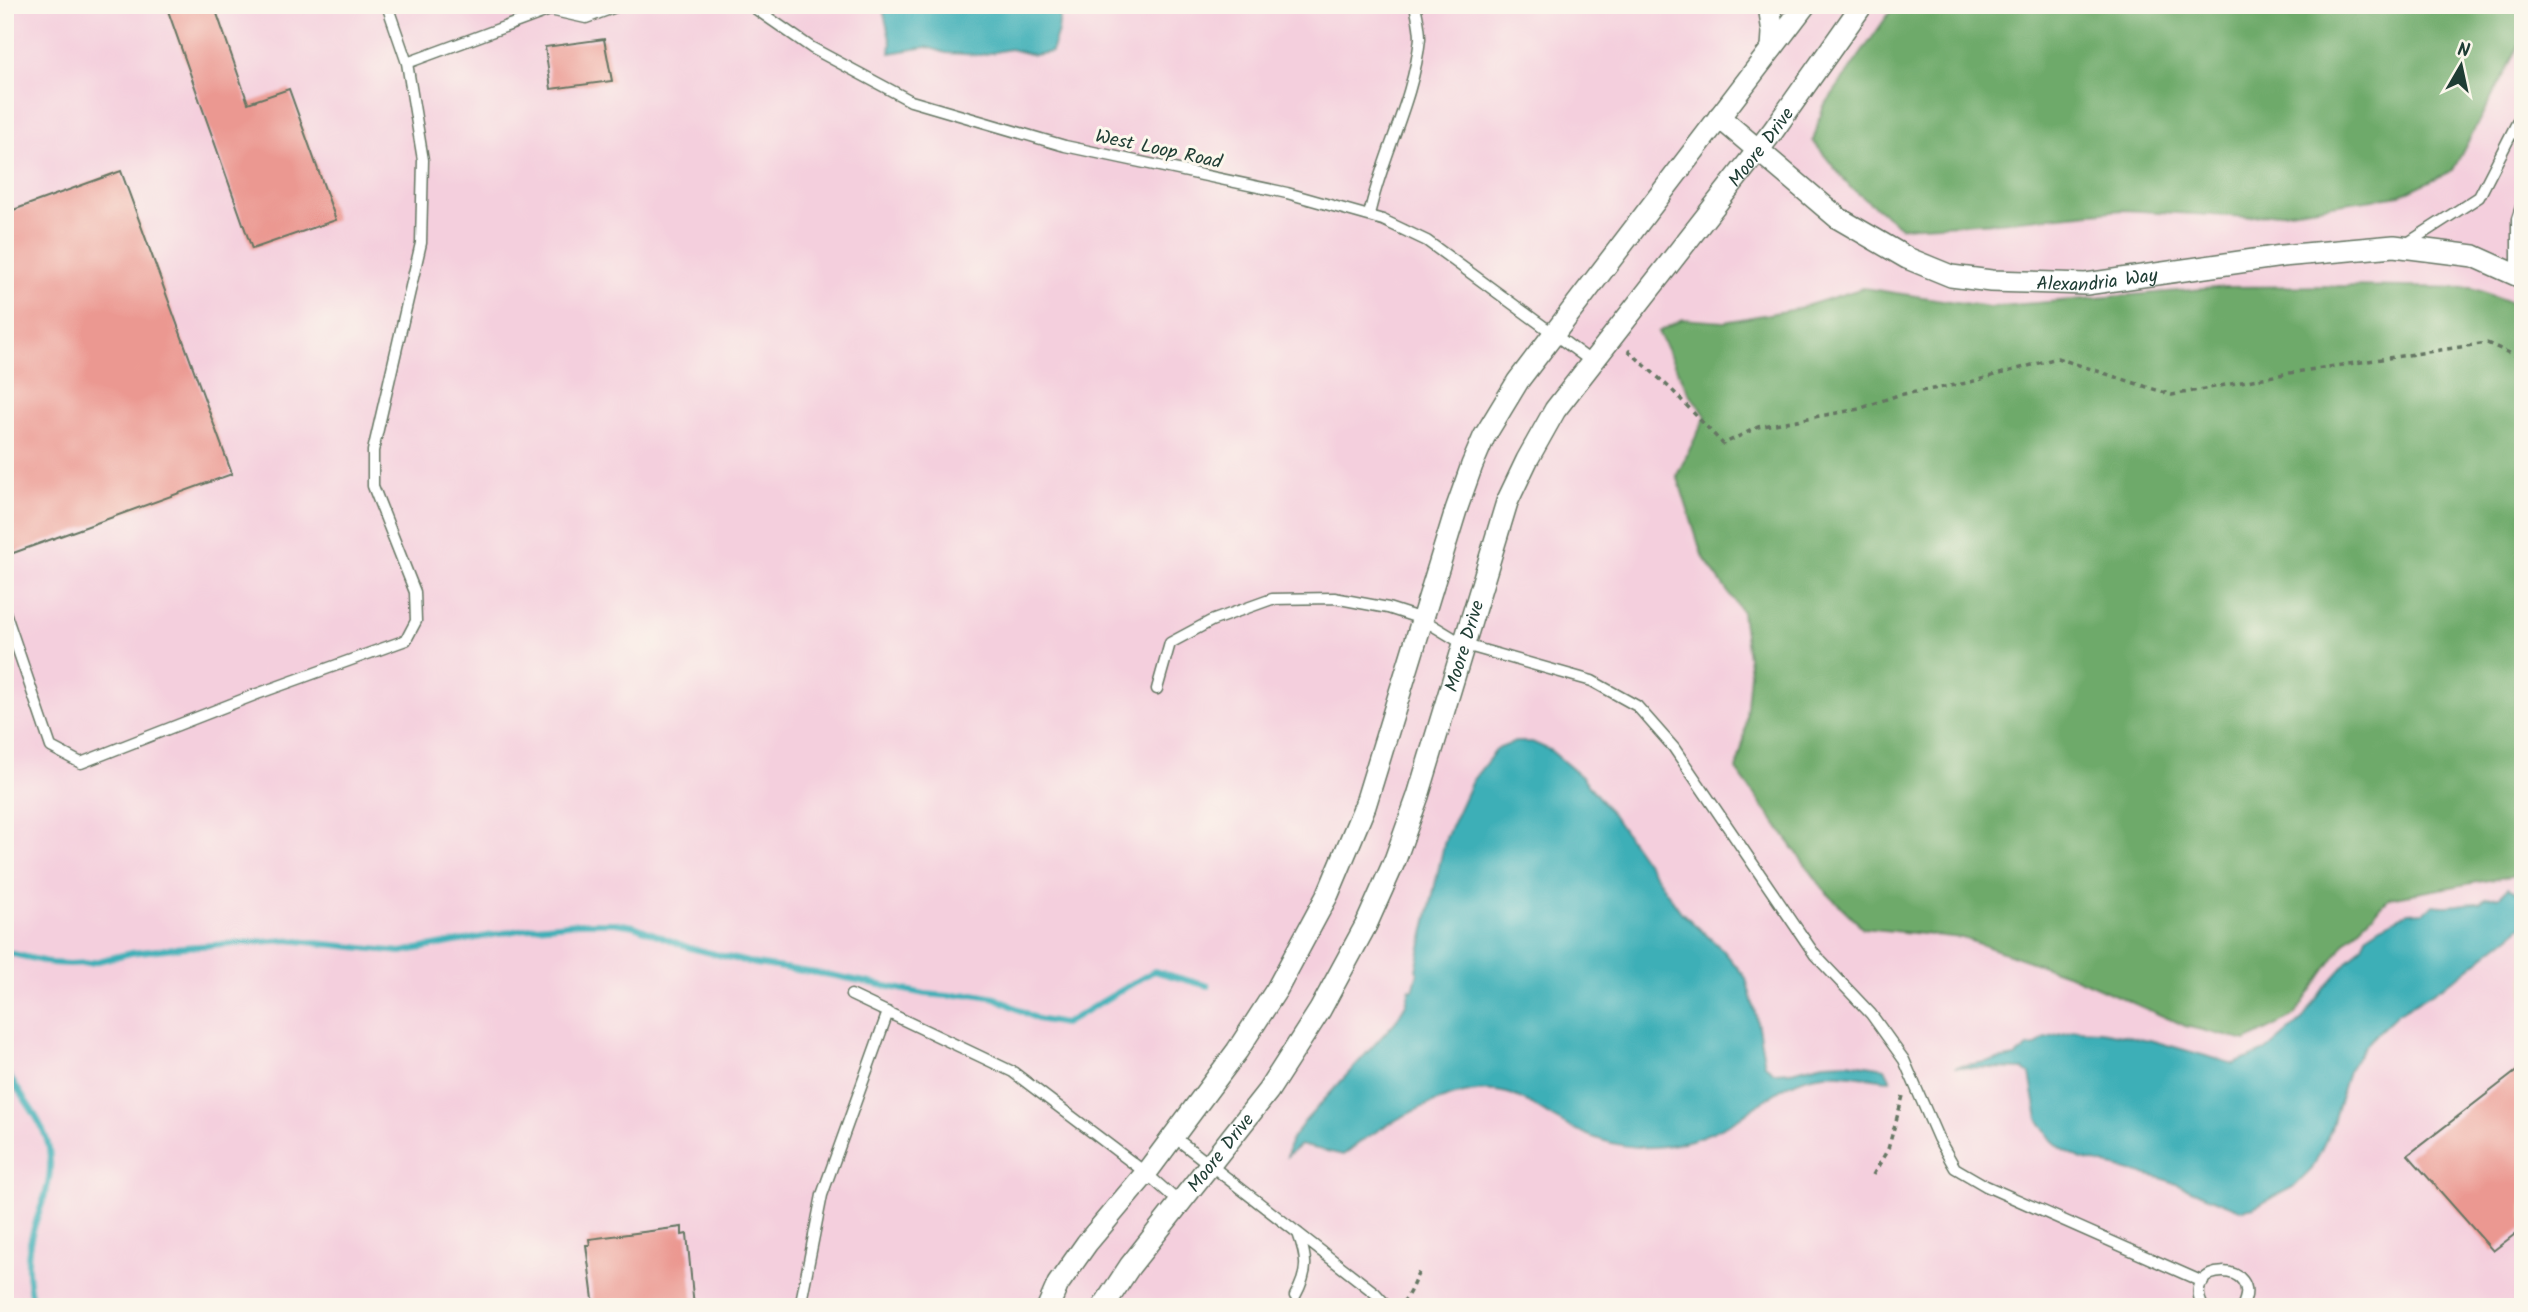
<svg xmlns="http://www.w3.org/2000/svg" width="2528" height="1312" font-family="Kalam,sans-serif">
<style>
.built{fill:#f4cfdd}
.forest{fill:#6eaa6a;stroke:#46744f;stroke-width:2}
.water{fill:#3eafb7;stroke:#2e7676;stroke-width:2}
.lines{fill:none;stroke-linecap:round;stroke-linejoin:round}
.stream{stroke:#3eafb7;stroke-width:6}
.building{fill:#eb9891}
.service-casing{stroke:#657663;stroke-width:13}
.minor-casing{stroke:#657663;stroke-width:24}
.path{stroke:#657663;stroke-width:3.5;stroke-dasharray:5 5;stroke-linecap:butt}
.service{stroke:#fff;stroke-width:10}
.minor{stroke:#fff;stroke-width:21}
.labels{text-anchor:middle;stroke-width:6;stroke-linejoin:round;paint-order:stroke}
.street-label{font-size:19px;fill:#1f3d34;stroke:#fbf7ec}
</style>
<rect width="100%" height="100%" fill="#fbf7ec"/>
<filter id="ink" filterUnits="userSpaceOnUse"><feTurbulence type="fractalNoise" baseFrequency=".0143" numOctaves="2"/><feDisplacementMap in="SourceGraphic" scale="14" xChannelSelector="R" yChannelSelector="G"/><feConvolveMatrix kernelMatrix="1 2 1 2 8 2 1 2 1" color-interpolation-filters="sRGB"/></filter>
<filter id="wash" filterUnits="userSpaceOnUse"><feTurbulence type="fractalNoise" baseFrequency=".00686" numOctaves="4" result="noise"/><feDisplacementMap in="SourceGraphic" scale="28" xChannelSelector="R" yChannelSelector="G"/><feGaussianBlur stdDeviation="1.57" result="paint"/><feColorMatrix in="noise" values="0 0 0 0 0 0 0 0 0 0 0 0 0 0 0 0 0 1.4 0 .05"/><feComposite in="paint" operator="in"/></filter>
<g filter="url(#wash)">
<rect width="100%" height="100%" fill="#e7dfba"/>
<path class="built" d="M5 5H2523V1307H5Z"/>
<path class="forest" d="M1895 5H2505L2523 8V45H2519L2453 170 2401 195 2247 217 2123 210 1998 222 1901 227 1850 187 1813 141 1823 108Z
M2341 286 2472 288 2523 307V874L2390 898 2345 942 2293 1017 2246 1041 2185 1026 2072 976 1962 938 1863 928 1825 891 1736 770 1744 739 1750 673 1742 612 1702 555 1677 475 1706 416 1689 393 1658 332 1682 319 1724 322 1796 309 1863 288 1989 307 2226 287Z"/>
<path class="water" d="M882 5H1061L1058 31 1051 52 1034 55 1010 49 980 55 946 53 927 47 890 53 891 43Z
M1515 742H1532L1550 750 1583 778 1612 814 1681 912 1723 950 1746 978 1756 1016 1765 1065 1774 1072 1791 1071 1824 1063 1848 1062 1885 1068 1891 1080C1865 1078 1839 1070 1812 1076 1784 1083 1763 1102 1739 1118 1719 1131 1688 1143 1664 1146 1624 1152 1587 1138 1554 1118 1539 1109 1524 1098 1507 1093 1459 1079 1379 1126 1343 1155L1300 1145 1287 1156 1290 1142 1305 1121 1396 1021 1406 1004 1410 989 1413 990 1418 972 1416 970 1445 840 1472 781 1497 749Z
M2508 888 2516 892 2523 891V925L2459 976 2396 1015 2365 1045 2348 1071 2331 1129 2312 1169 2295 1186 2254 1207 2240 1210 2164 1179 2082 1159 2062 1149 2052 1140 2038 1119 2030 1074 2023 1069 1955 1067 2015 1057 2028 1047 2035 1046 2044 1039 2077 1030 2101 1031 2150 1040 2234 1064 2266 1051 2302 1020 2323 989 2362 946 2366 936 2381 926 2408 913 2423 912 2434 905C2453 909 2461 902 2480 903L2485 898 2500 896Z"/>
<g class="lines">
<path class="stream" d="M5 952 51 963 69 964 90 963 131 953 184 947 288 940 401 952 536 927 578 923H615L634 926 690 948 756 964 836 976 925 994 948 996 973 994 996 998 1037 1019 1064 1024 1154 971 1208 986
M5 1069C18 1093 45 1122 49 1149 55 1188 37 1207 30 1243 26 1264 28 1286 34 1307"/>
</g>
<g id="blocks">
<path class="building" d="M166 5H214L248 103 289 89 336 220 252 249Z
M604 39 612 81 551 89 545 47Z
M121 171 232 474 5 556V213Z
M2523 1066V1228L2493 1251 2408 1155Z
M682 1227V1235L687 1234 694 1307H594L586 1245H590L589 1239Z"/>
</g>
</g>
<g filter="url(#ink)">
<use href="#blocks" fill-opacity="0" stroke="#657663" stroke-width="2"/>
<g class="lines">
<defs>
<path id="service" d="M750 5 812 48 911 101 1065 146 1287 193 1383 220 1427 241 1592 362
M407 63 550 10 586 18 621 5
M1369 215C1382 155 1414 100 1420 38 1420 27 1417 15 1415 5
M2403 246 2479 197 2523 111
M2517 275V219L2523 201
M5 612 51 747 81 763 257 694 406 640 416 621 415 592 373 486V451L421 243 423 160 407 63 387 5
M1157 689 1170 643 1211 621 1272 599 1334 598 1388 608 1422 619 1465 645 1592 681 1637 706 1674 748 1815 955 1871 1014 1904 1060 1938 1138 1955 1168 1986 1186 2203 1282
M851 995 1013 1072 1146 1173 1180 1203
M1173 1136 1375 1293 1388 1307
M1295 1296C1309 1271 1307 1258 1298 1233
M800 1307 822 1195 888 1012
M2203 1307C2179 1261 2266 1260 2242 1307"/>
<g id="minor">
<path d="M1769 5 1773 33 1772 48"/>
<path id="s1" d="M1719 117 1838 218 1907 258 1951 276 1991 281 2086 284 2282 256 2394 246 2474 256 2523 278"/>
<path d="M1048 1307 1058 1284 1087 1243 1146 1173 1237 1051 1277 989 1328 894 1365 806 1456 510 1472 465 1484 437 1518 381 1805 5"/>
<path id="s2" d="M1103 1307 1130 1266 1268 1091 1320 1010 1366 925 1395 860 1418 796 1507 502 1527 460 1555 410 1773 131 1862 5"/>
</g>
</defs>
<use href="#service" class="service-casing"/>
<use href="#minor" class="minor-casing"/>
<path class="path" d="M1628 350 1672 390 1723 444 1758 427 1859 409 1898 395 1967 383 2057 358 2172 395 2295 372 2487 343 2523 359
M1873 1175 1888 1149 1903 1096
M1402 1303C1412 1292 1413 1281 1421 1269
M1945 1307 1953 1304 1957 1307"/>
<use href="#service" class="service"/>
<use href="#minor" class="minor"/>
</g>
</g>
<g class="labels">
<g class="street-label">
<text dy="7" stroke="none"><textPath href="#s2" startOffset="1349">Moore Drive</textPath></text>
<text transform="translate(1159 148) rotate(12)" y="7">West Loop Road</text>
<text dy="7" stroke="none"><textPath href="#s1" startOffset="430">Alexandria Way</textPath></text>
<text dy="7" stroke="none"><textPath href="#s2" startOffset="761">Moore Drive</textPath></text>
<text dy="7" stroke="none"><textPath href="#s2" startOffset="194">Moore Drive</textPath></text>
</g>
</g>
<rect width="2528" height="1312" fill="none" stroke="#fbf7ec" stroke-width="28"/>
<g transform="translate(2461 66) rotate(9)" stroke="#fbf7ec" stroke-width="5" paint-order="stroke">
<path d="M0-5L12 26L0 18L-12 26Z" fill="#1f3d34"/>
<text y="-10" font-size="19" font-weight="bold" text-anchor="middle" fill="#1f3d34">N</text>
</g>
</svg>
